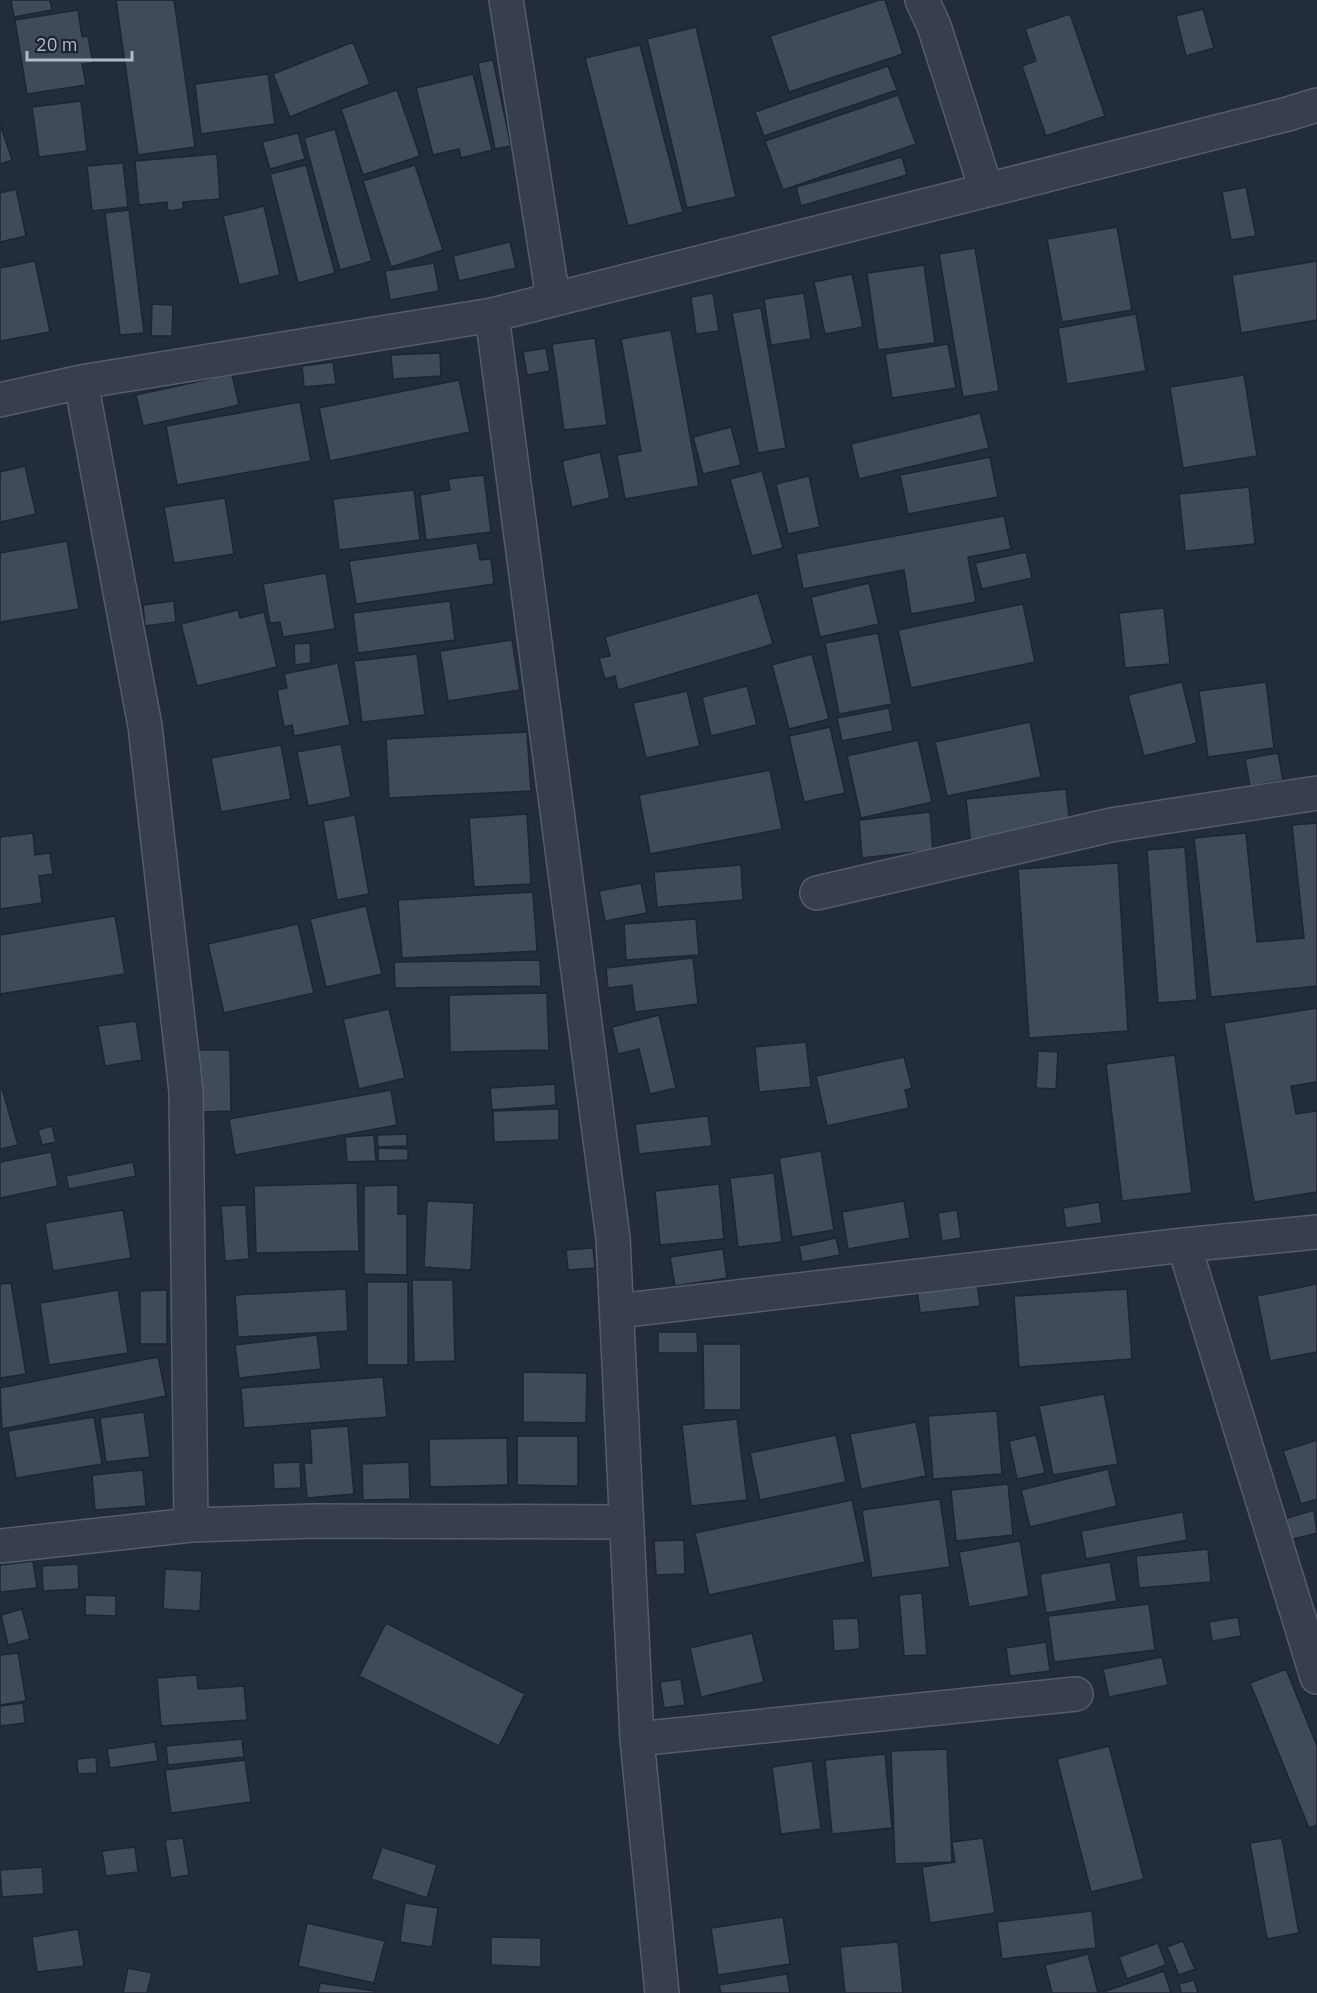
<svg xmlns="http://www.w3.org/2000/svg" width="1317" height="1993" font-family="'IBM Plex Sans',sans-serif">
<style>
.building{fill:#3f4a5b;stroke:#1e2533;stroke-width:1.5}
.lines{fill:none;stroke-linecap:round;stroke-linejoin:round}
.minor-casing{stroke:#555c6a;stroke-width:36}
.minor{stroke:#373e4c;stroke-width:33}
</style>
<rect width="100%" height="100%" fill="#232c3c"/>
<path class="building" d="M11 0H50L52 10 14 17Z
M116 0H174L195 147 138 155Z
M879 0H885L903 54 789 92 770 36Z
M1203 9 1214 48 1186 56 1176 16Z
M78 10 82 37 88 36 93 63 82 64 86 85 27 94 15 20Z
M1070 14 1105 116 1046 136 1022 66 1036 61 1025 29Z
M696 27 736 197 687 208 647 39Z
M353 42 370 84 290 117 273 74Z
M640 45 683 212 628 226 585 58Z
M493 60 511 146 495 149 478 63Z
M888 66 897 90 764 136 755 112Z
M268 74 275 124 201 134 195 84Z
M473 74 492 150 461 158 459 149 433 155 416 88Z
M397 90 420 156 363 175 341 109Z
M898 95 916 144 783 190 765 141Z
M81 101 87 151 39 157 32 107Z
M0 124 12 160 0 164Z
M335 129 372 261 340 270 304 138Z
M298 133 305 159 270 169 262 142Z
M217 154 220 199 183 202V209L168 211 167 202 139 205 135 161Z
M902 157 907 175 801 206 796 187Z
M123 163 128 207 92 211 87 166Z
M306 165 335 273 298 283 270 174Z
M415 165 443 250 391 267 363 181Z
M1246 187 1256 236 1231 240 1222 192Z
M16 189 26 236 0 242V193Z
M264 206 280 275 239 285 223 216Z
M129 210 144 333 120 335 105 213Z
M1117 227 1132 310 1062 322 1047 239Z
M510 242 516 268 459 281 453 256Z
M975 248 999 391 963 397 939 254Z
M35 261 50 332 0 341V268Z
M1317 261V320L1241 333 1232 275Z
M434 263 439 291 390 300 385 271Z
M924 265 935 343 878 350 867 273Z
M852 274 863 327 825 334 814 282Z
M713 293 719 331 696 334 691 297Z
M804 293 811 339 771 345 764 299Z
M152 304 173 305 172 336H151Z
M761 308 786 448 758 453 732 313Z
M1136 314 1146 371 1067 384 1058 328Z
M671 330 699 486 625 499 617 455 641 451 621 339Z
M595 338 607 425 564 430 552 344Z
M948 344 956 388 892 398 885 354Z
M546 348 550 371 527 375 523 352Z
M440 353 441 376 393 379 391 355Z
M333 362 336 384 304 387 302 366Z
M232 374 239 405 143 426 136 395Z
M1244 375 1257 456 1183 468 1170 387Z
M459 380 470 432 330 461 319 408Z
M300 402 311 461 177 485 166 426Z
M980 413 989 448 859 479 851 444Z
M731 427 741 465 703 474 693 437Z
M600 452 610 498 572 507 562 461Z
M990 457 998 497 908 514 900 475Z
M25 466 36 514 0 522V472Z
M762 471 783 548 752 556 730 479Z
M484 475 491 532 426 540 420 495 450 490 448 479Z
M809 476 820 527 788 534 776 484Z
M1249 487 1255 544 1185 551 1179 494Z
M414 490 420 540 339 550 333 499Z
M225 498 234 554 174 563 164 507Z
M1004 516 1011 549 968 557 976 602 911 614 904 570 803 589 796 554Z
M67 541 79 609 0 622V553Z
M477 543 480 560 491 559 494 584 356 604 349 561Z
M1026 552 1032 578 982 589 975 563Z
M326 573 335 629 283 637 280 622 270 623 263 584Z
M869 583 879 624 820 637 811 597Z
M758 593 773 644 618 690 615 676 605 679 599 658 610 656 605 637Z
M174 601 176 622 145 626 143 605Z
M450 601 455 640 358 653 353 613Z
M1023 604 1035 662 911 688 898 630Z
M1164 608 1170 664 1125 668 1119 613Z
M238 610 240 618 264 612 277 667 197 686 181 624Z
M878 633 892 704 839 714 825 643Z
M512 640 520 690 448 701 440 651Z
M310 643 311 663 295 665 294 644Z
M417 654 425 715 362 722 354 661Z
M812 654 829 719 789 729 772 665Z
M338 663 350 725 294 736 292 725 284 727 277 690 287 688 284 674Z
M1182 682 1197 743 1144 756 1128 695Z
M1266 682 1274 748 1208 757 1199 691Z
M747 686 757 725 711 736 702 697Z
M687 691 700 746 646 758 633 703Z
M889 708 893 731 842 741 837 718Z
M1030 722 1041 777 947 796 935 742Z
M830 727 845 793 804 802 789 736Z
M527 732 531 791 389 798 386 739Z
M918 740 932 802 861 818 847 756Z
M341 744 351 797 308 806 297 752Z
M281 745 291 799 221 812 211 758Z
M1278 753 1283 780 1250 786 1245 759Z
M770 770 782 829 650 854 639 795Z
M1066 789 1071 834 971 845 966 799Z
M930 812 933 850 862 858 859 820Z
M527 814 531 884 474 887 469 818Z
M355 815 369 894 337 900 323 821Z
M1317 823V986L1211 997 1194 838 1246 833 1257 942 1304 938 1292 825Z
M33 833 35 855 50 853 53 874 39 876 42 903 0 909V837Z
M1185 847 1197 1000 1158 1003 1147 850Z
M1118 863 1128 1031 1029 1038 1018 869Z
M741 865 743 900 657 907 654 872Z
M641 883 647 913 605 921 599 891Z
M533 892 537 951 402 958 398 900Z
M366 906 382 974 326 987 310 919Z
M115 916 125 974 0 994V935Z
M696 919 699 955 626 960 624 924Z
M298 924 314 993 224 1013 208 944Z
M693 958 698 1004 635 1012 632 985 608 988 606 968Z
M540 960 541 986 395 988 394 962Z
M547 993 549 1050 450 1052 449 995Z
M1317 1008V1082L1291 1086 1296 1114 1317 1111V1192L1254 1202 1224 1023Z
M389 1009 405 1078 359 1089 343 1019Z
M659 1015 676 1088 650 1094 639 1049 618 1054 612 1027Z
M136 1021 142 1060 105 1066 98 1026Z
M806 1042 811 1087 759 1092 755 1047Z
M199 1050H230L231 1111 199 1112Z
M1038 1051 1058 1052 1056 1089 1036 1088Z
M1175 1055 1192 1193 1122 1201 1106 1064Z
M904 1057 912 1088 905 1090 909 1108 827 1126 816 1076Z
M555 1084 556 1105 492 1110 490 1088Z
M2 1088 18 1145 0 1149V1089Z
M391 1090 397 1125 235 1155 229 1119Z
M559 1109V1140L494 1142 493 1111Z
M708 1116 712 1146 639 1154 635 1124Z
M52 1126 56 1142 42 1145 38 1130Z
M407 1134V1146L378 1147 377 1135Z
M374 1135 376 1161 347 1162 345 1137Z
M378 1148 408 1149V1160L378 1161Z
M821 1151 834 1230 792 1237 779 1158Z
M51 1152 58 1186 0 1198V1162Z
M133 1162 136 1176 69 1189 66 1176Z
M774 1173 782 1242 738 1247 730 1178Z
M357 1183 359 1251 256 1253 254 1186Z
M719 1184 724 1239 660 1245 655 1191Z
M398 1185V1214H407V1275L364 1274V1186Z
M427 1201 474 1203 471 1270 424 1267Z
M904 1201 910 1238 848 1249 842 1212Z
M1099 1202 1102 1223 1066 1228 1063 1208Z
M246 1205 249 1259 225 1261 221 1206Z
M123 1210 131 1258 53 1271 45 1223Z
M957 1210 961 1238 942 1241 938 1213Z
M836 1238 840 1255 802 1262 799 1246Z
M593 1248 595 1268 568 1270 566 1250Z
M723 1249 727 1278 675 1286 670 1257Z
M412 1280H453L455 1361 414 1362Z
M977 1281 980 1306 920 1313 917 1289Z
M367 1282H408V1365H367Z
M11 1283 26 1374 0 1378V1284Z
M1317 1284V1352L1270 1361 1257 1296Z
M346 1289 348 1331 238 1337 235 1295Z
M1127 1289 1132 1359 1019 1367 1014 1296Z
M118 1290 128 1353 49 1365 40 1303Z
M167 1290V1344H140V1291Z
M658 1332H697L698 1353H658Z
M317 1335 321 1369 239 1378 235 1345Z
M703 1344H741V1410H704Z
M158 1357 166 1396 2 1429 0 1388Z
M523 1372 587 1373 586 1423 523 1422Z
M383 1377 387 1417 244 1428 241 1388Z
M1104 1394 1118 1464 1053 1475 1039 1406Z
M997 1411 1002 1474 933 1479 928 1416Z
M144 1412 150 1457 106 1462 100 1418Z
M94 1417 102 1464 16 1478 8 1431Z
M737 1419 747 1500 691 1506 682 1425Z
M916 1422 926 1476 861 1489 850 1434Z
M348 1426 354 1494 307 1498 304 1463H312L310 1429Z
M836 1435 846 1482 760 1500 750 1453Z
M1036 1435 1045 1473 1017 1479 1009 1441Z
M517 1436H578V1486L517 1485Z
M507 1438 508 1485 430 1487 429 1439Z
M1317 1440V1499L1301 1504 1283 1451Z
M300 1462 301 1488 274 1489 273 1463Z
M409 1462 410 1499 363 1500 362 1464Z
M1108 1469 1117 1506 1030 1527 1021 1490Z
M143 1470 146 1506 95 1510 92 1475Z
M1008 1484 1013 1535 956 1541 951 1490Z
M940 1499 950 1567 872 1578 862 1510Z
M852 1500 865 1562 709 1595 695 1533Z
M1314 1510 1317 1533 1290 1540 1284 1519Z
M1183 1512 1187 1540 1086 1559 1081 1531Z
M684 1540 685 1574 656 1575 654 1541Z
M1020 1541 1029 1596 969 1607 959 1552Z
M1208 1549 1211 1582 1139 1588 1136 1556Z
M33 1561 37 1588 0 1592V1565Z
M1110 1562 1117 1601 1046 1613 1040 1574Z
M78 1564 79 1589 43 1591 42 1566Z
M165 1569 202 1571 200 1611 163 1609Z
M922 1593 927 1655 904 1656 899 1595Z
M85 1595 116 1596V1616L85 1615Z
M1149 1604 1155 1650 1054 1662 1048 1616Z
M22 1609 30 1639 8 1645 1 1615Z
M1238 1617 1241 1636 1212 1641 1209 1622Z
M858 1618 860 1649 834 1651 832 1619Z
M386 1623 525 1694 499 1746 359 1676Z
M752 1633 764 1682 701 1697 690 1648Z
M1046 1642 1050 1671 1010 1676 1006 1648Z
M18 1653 26 1701 0 1705V1655Z
M1162 1657 1168 1685 1109 1697 1103 1669Z
M1286 1669 1317 1746V1825L1309 1828 1250 1683Z
M197 1675 198 1689 244 1686 247 1720 161 1726 157 1678Z
M681 1679 685 1705 664 1708 660 1682Z
M23 1703 25 1723 0 1726V1706Z
M242 1739 244 1757 168 1765 166 1746Z
M155 1742 158 1761 110 1768 107 1749Z
M1109 1746 1144 1879 1091 1892 1057 1759Z
M947 1749 952 1862 895 1864 891 1751Z
M885 1754 892 1828 832 1834 825 1760Z
M96 1757 97 1773 78 1774 77 1759Z
M245 1760 251 1802 171 1813 165 1770Z
M812 1761 821 1829 781 1834 772 1767Z
M183 1838 189 1875 171 1878 165 1840Z
M983 1838 995 1913 930 1923 922 1867 955 1862 952 1842Z
M1282 1838 1299 1933 1267 1939 1250 1843Z
M135 1847 138 1872 106 1876 102 1851Z
M382 1847 437 1865 427 1898 371 1879Z
M42 1867 44 1894 2 1897 0 1870Z
M405 1903 438 1908 432 1947 400 1942Z
M1092 1911 1096 1948 1002 1959 997 1922Z
M783 1917 790 1964 718 1975 711 1928Z
M307 1923 385 1941 374 1983 298 1966Z
M78 1929 84 1966 37 1972 32 1937Z
M491 1937 541 1938V1967L491 1965Z
M1183 1941 1195 1969 1179 1975 1167 1947Z
M898 1942 903 1993H845L840 1947Z
M1158 1943 1166 1965 1127 1979 1119 1957Z
M1088 1954 1098 1993H1052L1045 1965Z
M128 1968 152 1973 147 1993H123Z
M1164 1971 1171 1993H1107L1106 1991Z
M787 1974 790 1993H721L719 1985Z
M1194 1980 1198 1993H1181L1179 1984Z
M320 1983 375 1991V1993H318Z"/>
<g class="lines">
<defs>
<path id="minor" d="M506 0 553 298
M922 0 934 26 986 189
M492 315 613 1238 637 1739 662 1993
M81 382 145 726 186 1091 191 1525
M0 400 81 382 492 315 1288 114 1317 105
M817 893 1111 825 1317 793
M1184 1245 1317 1677
M618 1311 1184 1245 1317 1232
M0 1546 191 1525 314 1521 625 1522
M637 1739 1076 1694"/>
</defs>
<use href="#minor" class="minor-casing"/>
<use href="#minor" class="minor"/>
</g>
<path d="M27 51v9h105v-9" fill="none" stroke="#b2b9c8" stroke-width="3"/>
<text x="36" y="51" font-size="18" fill="#b2b9c8" stroke="#1c2331" stroke-width="4.5" paint-order="stroke">20 m</text>
</svg>
